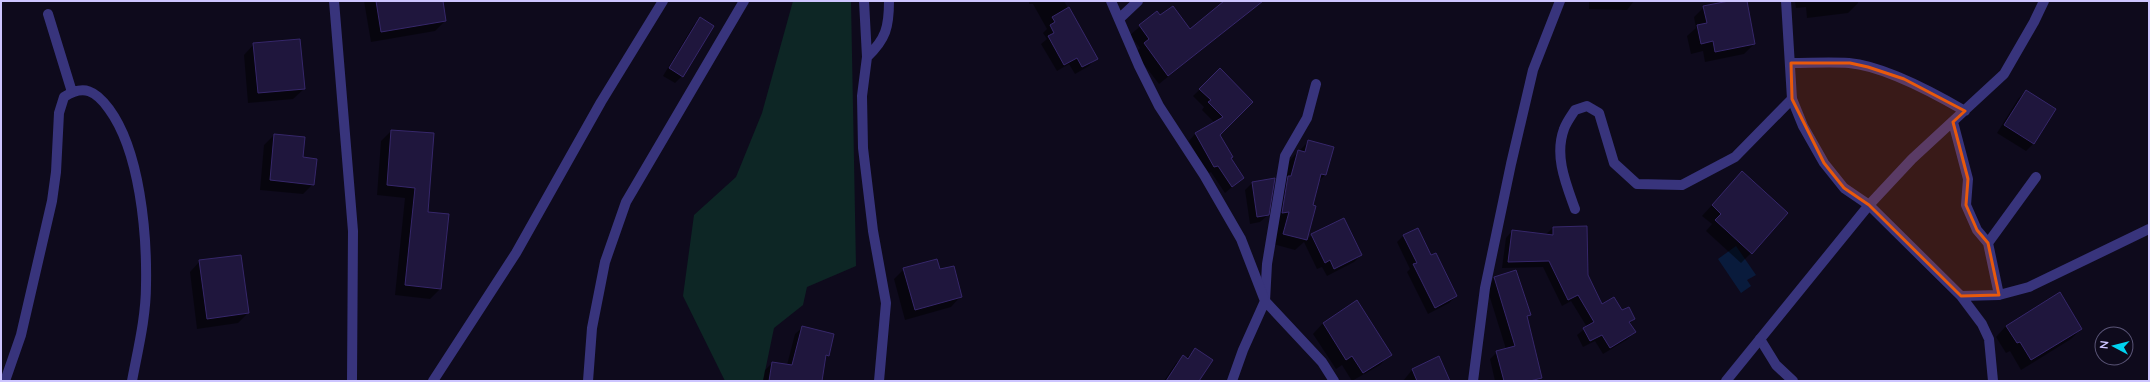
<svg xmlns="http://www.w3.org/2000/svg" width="2150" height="382" font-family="Lato,sans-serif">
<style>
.green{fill:#0d2625}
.water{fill:#091b3c}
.shadow{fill:#0007}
.building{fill:#1f163d;stroke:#36276a}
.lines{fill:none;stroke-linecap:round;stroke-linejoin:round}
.service{stroke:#38347c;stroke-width:10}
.minor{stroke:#38347c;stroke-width:10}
.tertiary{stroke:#38347c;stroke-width:10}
.marked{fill:#e8590c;fill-opacity:0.2;stroke:#e8590c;stroke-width:3;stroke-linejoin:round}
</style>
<rect width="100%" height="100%" fill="#0e0a1c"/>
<path class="green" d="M793 1H851L856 266 807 287 803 305 774 328 763 381H725L683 296 694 215 736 177 762 113Z"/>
<path class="water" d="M1736 246 1756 275 1747 280 1751 286 1741 293 1718 259Z"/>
<path class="shadow" d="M364 1H442L445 21 435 31 371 42Z
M1029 1H1064L1096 58 1089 66 1075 74 1069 64 1057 71 1041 44 1047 39 1043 33 1047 29 1033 4H1029Z
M1226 1H1252L1256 6 1159 84 1135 53 1140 48 1130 35 1157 12 1160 17 1190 30Z
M1589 1H1634L1627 10 1589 9Z
M1734 1H1746L1754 44 1744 54 1705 62 1703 51 1691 54 1687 36 1696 28 1694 17 1704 7Z
M1795 1H1858V3L1848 13 1807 18 1806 7 1796 8Z
M700 18 682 76 675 83 663 76 693 26Z
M254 44 304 89 293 99 248 103 244 55Z
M1220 70 1252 102 1219 135 1230 158 1243 178 1225 193 1211 172 1207 174 1189 141 1195 134 1215 123 1202 110 1204 107 1193 96Z
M2026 91 2055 109 2033 144 2026 151 1997 133 2018 99Z
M391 131 426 213 441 288 430 299 395 295 405 198 377 195 381 141Z
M274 135 302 158 313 184 303 194 260 190 264 145Z
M1309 141 1325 175 1318 182 1312 206 1315 207 1305 241 1312 235 1344 219 1361 255 1354 262 1327 276 1322 267 1317 269 1304 242 1295 250 1273 244 1279 222 1272 223 1288 162Z
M1742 172 1751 253 1741 263 1706 231 1712 224 1702 216Z
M1252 183 1268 215 1260 222 1250 224 1245 190Z
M1586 227 1587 275 1602 305 1621 311 1634 319 1629 324 1634 332 1628 339 1603 354 1595 341 1583 347 1577 335 1587 327 1571 301 1562 306 1543 267 1502 268 1506 238 1512 231 1546 234 1553 228Z
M1404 235 1430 257 1456 296 1449 303 1428 314 1407 272 1410 269 1397 242Z
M200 261 248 313 238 323 197 329 190 272Z
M904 269 940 271 961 296 951 307 905 320 894 279Z
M1494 278 1530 314 1527 317 1541 377 1538 381H1495L1490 359 1497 352 1506 349 1487 288Z
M1323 323 1390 354 1380 365 1352 381 1342 365 1336 369 1313 334Z
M2006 326 2081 329 2071 339 2021 370 2010 351 2006 353 1996 337Z
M803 327 828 355 825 358 821 381H763L765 370 772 363 787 365 795 334Z
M1195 349 1198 381H1164L1176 363 1183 357 1186 359Z
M1412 370 1449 381H1403Z"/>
<path class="building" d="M376 1H443L446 21 381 32Z
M1224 1H1263L1168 76 1144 43 1149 39 1139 25 1157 11 1160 15 1173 6 1190 29Z
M1729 1H1747L1755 44 1715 52 1713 41 1701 44 1697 25 1707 23 1703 6Z
M1069 7 1098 59 1082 67 1077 58 1064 65 1048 36 1054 33 1050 25 1055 22 1052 17Z
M700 17 714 26 683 77 669 68Z
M300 39 305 89 258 93 253 43Z
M1220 68 1253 102 1220 135 1233 157 1231 158 1244 178 1232 187 1218 166 1214 167 1195 133 1223 117 1208 102 1211 100 1199 89Z
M2026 90 2056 109 2034 144 2004 125Z
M391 130 434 133 428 212 449 214 441 289 405 285 415 188 387 185Z
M274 134 305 137 303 157 317 159 314 185 270 180Z
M1308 140 1334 147 1326 175 1321 174 1313 205 1316 206 1307 240 1283 234 1289 212 1282 213 1288 176H1291L1298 150 1305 152Z
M1742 171 1788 213 1752 254 1715 220 1721 214 1712 205Z
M1275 178 1269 215 1257 217 1252 182Z
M1344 218 1362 255 1334 269 1330 260 1325 263 1311 234Z
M1587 226 1588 275 1602 304 1614 297 1622 310 1629 307 1635 319 1629 322 1636 332 1610 348 1602 335 1590 341 1583 328 1594 322 1578 295 1568 300 1549 261 1508 262 1512 230 1553 235V227Z
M1418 228 1431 255 1436 253 1457 296 1435 308 1413 264 1417 263 1403 235Z
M241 255 249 313 207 319 199 260Z
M937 259 940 269 954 266 962 297 915 310 903 268Z
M1516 270 1531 315 1527 316 1542 378 1530 381H1504L1496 351 1515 346 1494 277Z
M2060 292 2082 329 2031 360 2020 342 2017 343 2006 326Z
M1357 300 1392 355 1363 373 1352 356 1346 360 1323 323Z
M802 326 834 334 829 356 826 355 822 381H769L772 362 792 365Z
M1195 348 1213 360 1199 381H1166L1183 355 1188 359Z
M1439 356 1450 381H1417L1412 369Z"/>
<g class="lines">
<path class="service" d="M1575 209C1566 184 1554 156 1564 129 1566 123 1571 116 1575 110L1587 106 1599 113 1614 163 1637 184 1682 185 1735 157 1792 99
M1265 301 1267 264 1285 156 1307 118 1316 84
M1760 339 1776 365 1793 381"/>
<path class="minor" d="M334 1 353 231 352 381
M864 1 867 57 862 96 863 148 873 231 886 303 879 381
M1111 1 1139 66 1159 106 1204 175 1241 239 1265 301 1243 350 1232 381
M1786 1 1792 99 1803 126 1824 163 1844 188 1869 205 1912 159 2004 74 2034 22 2044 1
M48 14 72 92
M1119 19 1138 1
M867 57C886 39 889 27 889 1
M1791 63C1810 63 1830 62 1849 63 1885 66 1934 93 1965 111
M1953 122 1968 179 1966 205 1977 230 1988 243
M1999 295 1988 243 2036 177
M1961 296 1999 295 2029 287 2149 229
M1265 301 1322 362 1334 381
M5 381 21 335 52 201 56 172 59 113 64 97C84 84 96 91 109 109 140 151 147 233 146 285 146 317 138 349 132 381
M588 381 592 328 605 262 626 202 744 1
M1473 381 1485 288 1511 164 1533 70 1560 1
M1726 381 1869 205 1961 296 1982 324 1989 339 1993 381"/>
<path class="tertiary" d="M433 381 516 253 601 102 663 1"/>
</g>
<path class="marked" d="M1791 63H1850L1868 67 1904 79 1965 111 1953 122 1968 179 1966 205 1977 230 1988 243 1999 295 1961 296 1869 205 1844 188 1824 163 1792 99Z"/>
<rect width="2150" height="382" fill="none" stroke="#cdc5ff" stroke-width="4"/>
<g transform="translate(2114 346) rotate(277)"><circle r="19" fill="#0e0a1c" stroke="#5a5577"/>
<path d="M0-3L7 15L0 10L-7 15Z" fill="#00d3f0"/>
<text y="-6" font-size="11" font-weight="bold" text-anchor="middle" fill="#cdc5ff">N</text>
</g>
</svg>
